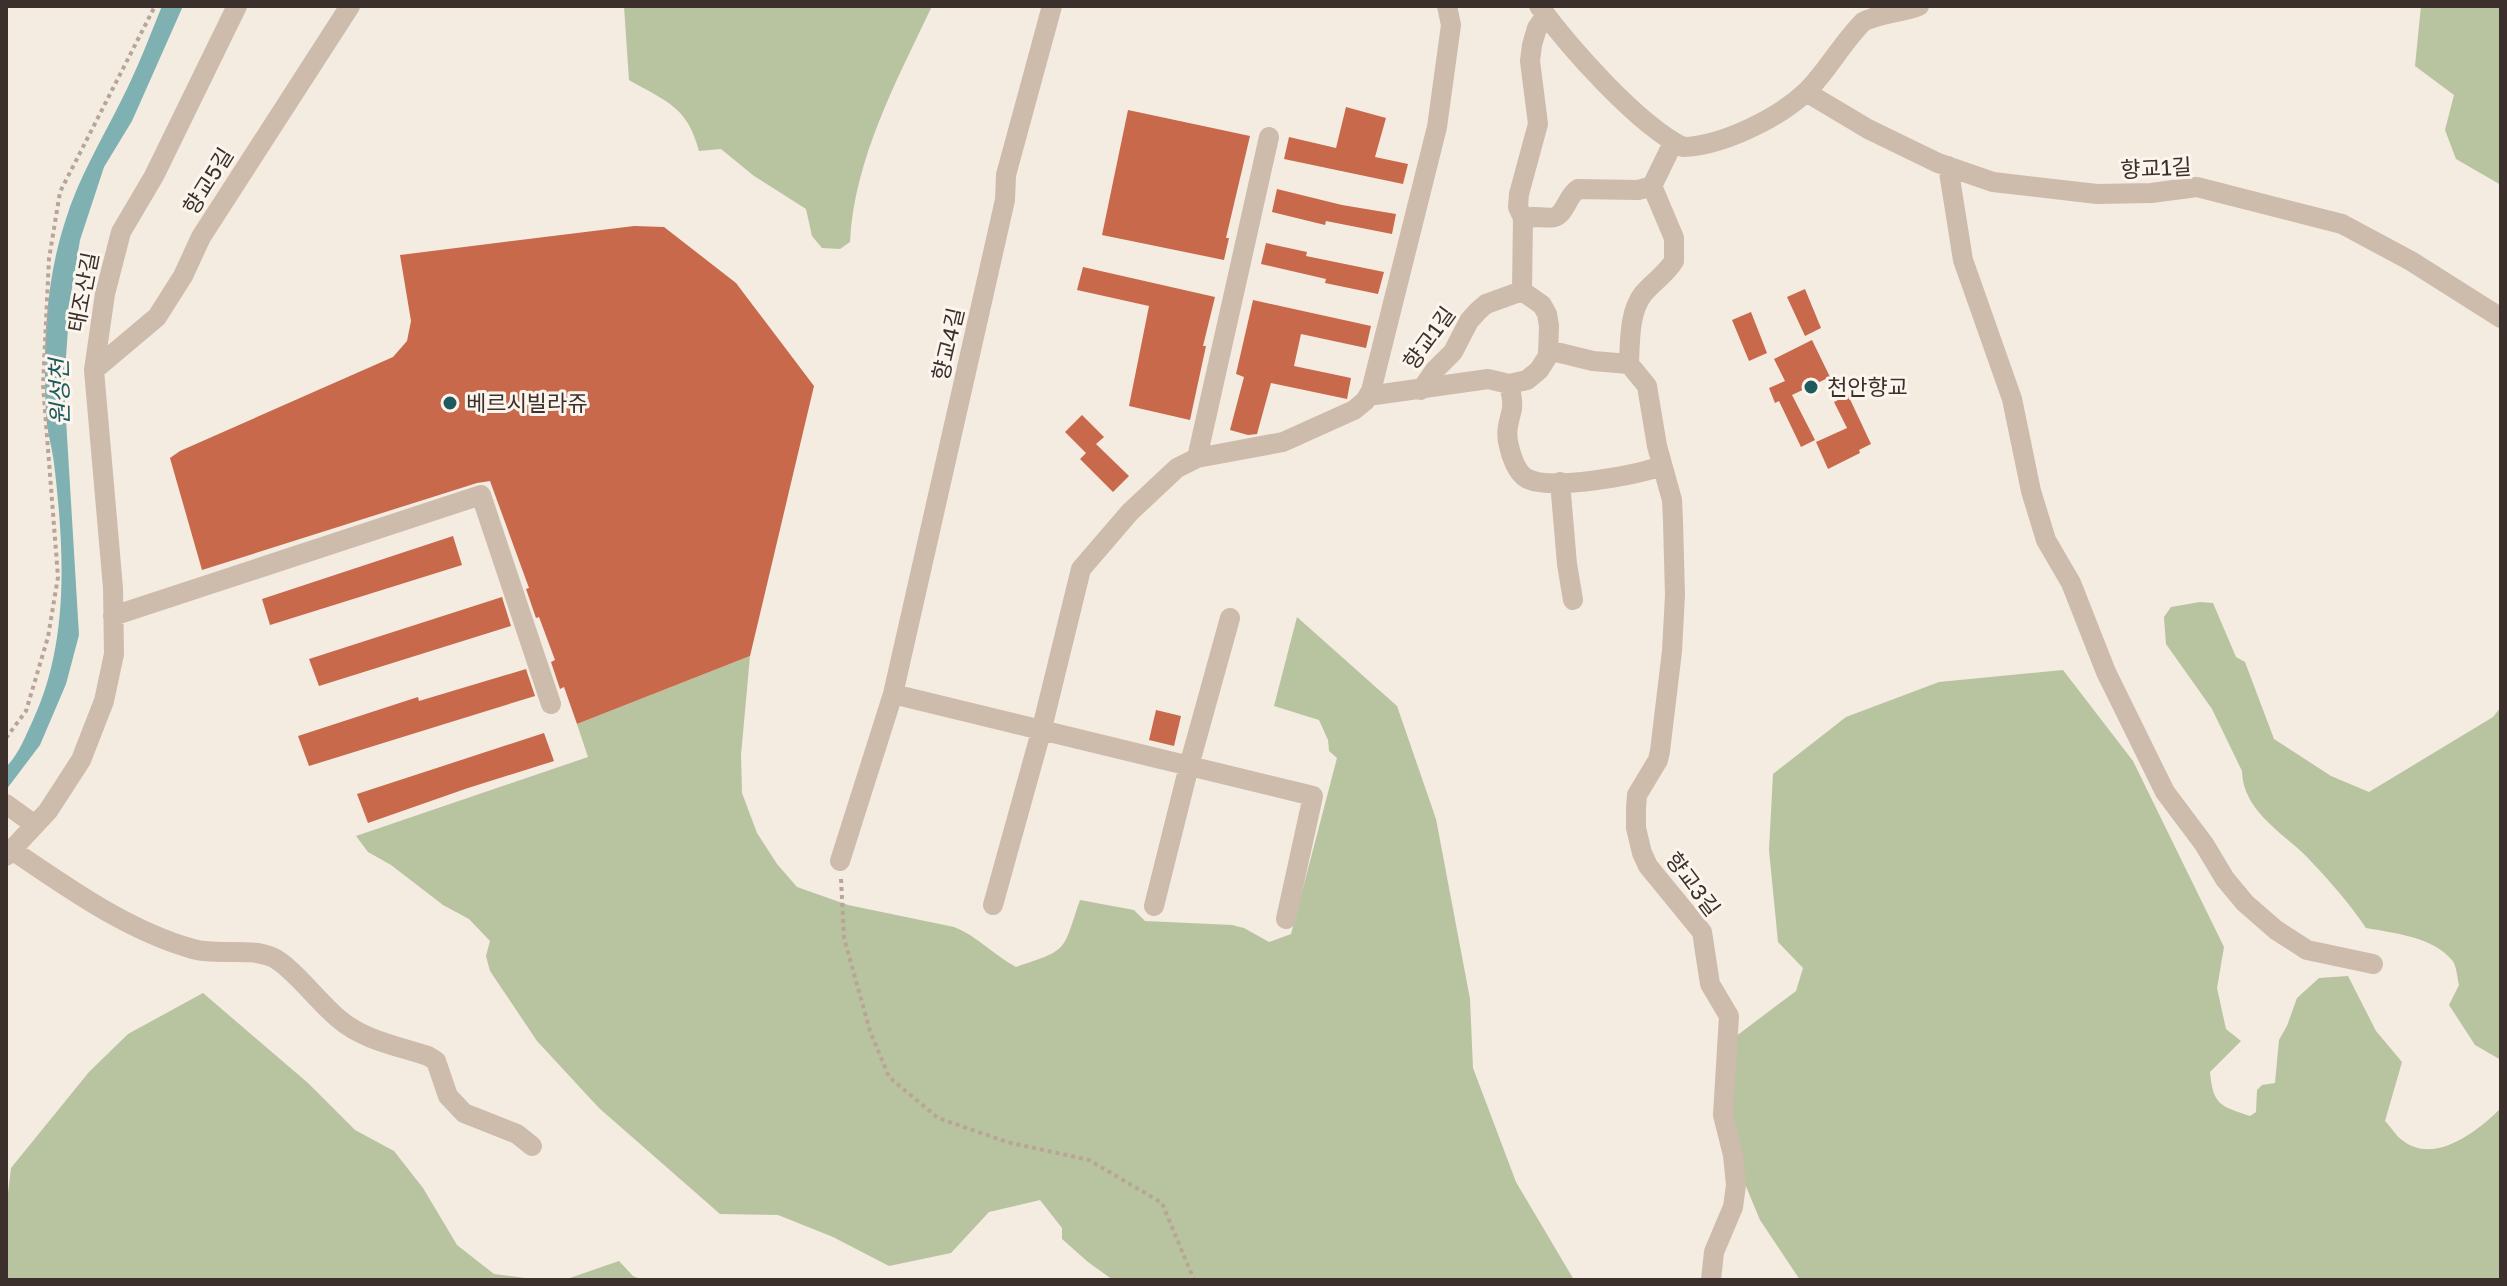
<svg xmlns="http://www.w3.org/2000/svg" width="2507" height="1286" font-family="'Golos Text','Noto Sans KR',sans-serif">
<style>
.green{fill:#b8c4a0}
.water{fill:#7fb0b2}
.building{fill:#c8694b}
.lines{fill:none;stroke-linecap:round;stroke-linejoin:round}
.path{stroke:#b9a596;stroke-width:4;stroke-dasharray:4 4;stroke-linecap:butt}
.minor{stroke:#cdbbac;stroke-width:20}
.poi-dot{fill:#1f5a5e;stroke:#fbf5ee;stroke-width:3}
.labels{text-anchor:middle;stroke-width:6;stroke-linejoin:round;paint-order:stroke}
.street-label{font-size:22px;fill:#3b302b;stroke:#fbf5ee}
.poi-label{font-size:22px;fill:#3b302b;stroke:#fbf5ee;text-anchor:start}
.water-label{font-size:24px;font-style:italic;fill:#1f5a5e;stroke:#fbf5ee}
</style>
<rect width="100%" height="100%" fill="#f4ebe1"/>
<path class="green" d="M624 6H932C897 80 854 159 850 242L840 249 822 248 812 236 806 209 754 176 721 149 699 151C687 106 667 102 629 80Z
M2421 6H2501V185L2456 159 2445 130 2454 95 2415 66Z
M2200 602 2213 603 2236 657 2245 662 2274 739 2331 776 2369 792 2493 717 2501 707V1060L2475 1045 2449 1005 2459 985C2457 978 2457 966 2452 960 2433 937 2394 933 2366 928 2349 903 2329 880 2307 857 2282 832 2243 811 2242 771L2212 709 2166 644 2164 617 2171 607Z
M1297 617 1397 706 1436 819 1470 999 1473 1068 1516 1182 1574 1280H1113L1088 1262 1062 1239V1228L1040 1200 989 1212 951 1253 889 1266 833 1237 778 1215 720 1214 599 1108 537 1041 490 971 486 956 490 941 469 919 443 905 391 865 368 852 356 836 588 757 577 724 750 656 741 755 742 793 757 833 777 864 797 887 848 905 954 927C977 936 994 955 1016 967 1070 949 1062 952 1080 900L1134 910 1145 921 1232 925 1244 928 1269 942 1291 934 1337 758 1329 751 1328 740 1319 720 1274 706Z
M2063 670 2133 761 2224 947 2217 988 2226 1029 2241 1041 2210 1072C2213 1105 2220 1106 2250 1116L2256 1112 2257 1090 2262 1085 2275 1083 2279 1040 2287 1026 2297 998 2319 978 2348 976 2376 1031 2402 1062 2385 1121C2391 1127 2396 1136 2402 1140 2434 1166 2478 1131 2501 1108V1280H1800L1760 1220 1715 1112 1723 1046 1796 991 1803 968 1778 942 1769 850 1773 774 1846 717 1939 682Z
M203 993 308 1083 355 1130 394 1151 423 1188 457 1245 494 1274 540 1280H6V1210L11 1168 89 1072 128 1034Z
M619 1261 633 1276 643 1280H564Z"/>
<path class="water" d="M162 6H183L132 121 104 167 80 240 70 300 64 386 79 635 66 684 40 745 6 790V767C19 754 25 737 33 720 70 641 64 547 54 463 52 447 47 431 46 415 43 351 45 283 65 222 78 179 101 141 121 101 137 70 149 38 162 6Z"/>
<path class="building" d="M1346 107 1386 118 1375 157 1408 164 1403 184 1284 159 1289 137 1336 148Z
M1128 110 1250 136 1226 238H1229L1224 260 1102 235Z
M1277 189 1342 205 1396 214 1392 234 1326 221 1325 225 1272 212Z
M634 226 664 227 736 283 814 386 750 656 577 724 564 687 560 689 551 662 555 660 539 617 536 618 526 589 529 588 490 481 477 483 202 570 170 458 180 451 393 357 407 341 411 321 400 255Z
M1266 243 1307 252 1306 256 1384 272 1378 294 1325 283 1326 279 1261 264Z
M1083 267 1215 297 1203 346H1206L1190 420 1129 406 1149 306 1077 290Z
M1805 289 1821 328 1805 336 1787 297Z
M1253 300 1371 326 1366 348 1301 334 1294 366 1351 378 1347 399 1271 383 1257 434 1248 435 1230 430 1244 377 1236 374Z
M1751 312 1767 353 1749 361 1732 320Z
M1812 340 1830 377 1792 395 1815 440 1801 447 1779 401 1775 403 1769 388 1785 381 1774 359Z
M1848 395 1871 444 1859 450 1860 453 1828 469 1816 442 1847 428 1834 402Z
M1082 415 1104 437 1096 444 1129 476 1113 492 1080 459 1086 453 1065 432Z
M453 536 462 565 270 625 262 599Z
M502 597 511 626 319 686 309 659Z
M526 669 535 696 309 766 298 736 418 697 419 701Z
M1156 710 1181 716 1174 746 1149 740Z
M544 733 554 761 468 788 368 823 357 794Z"/>
<g class="lines">
<path class="path" d="M6 738 26 711 48 637 58 577 43 385 49 259 60 192 155 6
M841 879 844 938 870 1031 889 1077 938 1118 1007 1142 1089 1160 1162 1203 1194 1280"/>
<path class="minor" d="M1539 6C1570 48 1637 124 1683 147 1722 146 1779 118 1807 91 1828 70 1842 43 1863 22 1879 13 1901 13 1919 6
M1806 92 1868 129 1938 163 1993 182 2097 194 2151 193 2197 187 2342 224 2411 261 2501 318
M1673 143 1652 186 1674 238V261C1666 274 1653 282 1643 294 1629 312 1630 342 1629 364L1647 386 1657 446 1672 500 1673 521 1675 595 1672 651 1660 751 1658 760 1637 795 1636 808V828L1642 853 1648 866 1702 932 1710 984 1729 1016 1723 1115 1733 1155 1736 1185 1733 1207 1714 1252 1711 1280
M1948 166 1963 260 2012 399 2031 491 2046 540 2071 583 2106 672 2165 792 2204 844 2225 879 2245 903 2276 930 2307 950 2373 964
M1523 218C1534 215 1551 220 1557 216 1566 211 1568 195 1578 189L1638 190 1653 186
M1548 350 1593 361 1629 364
M94 370 157 317 183 276 201 237 350 6
M1509 384C1511 392 1513 401 1512 409 1509 422 1505 432 1509 446 1511 456 1517 473 1526 478 1550 492 1635 475 1662 466
M1421 390 1435 370 1453 352 1469 321 1478 311 1486 304 1522 291 1523 218 1518 207 1519 194 1538 124 1530 61 1532 45 1537 28 1546 15
M1368 396 1488 379 1509 384 1527 380 1539 370 1548 356 1549 326 1547 314 1542 305 1522 291
M1197 458 1269 137
M1560 482 1567 564 1573 600
M113 616 481 495 551 704
M893 694 1313 796 1286 919
M6 804 35 825
M12 850C68 888 128 931 193 949 218 956 248 947 272 957 291 965 320 1004 339 1019 363 1040 398 1046 428 1056L436 1061 448 1096 464 1113 517 1134 532 1146
M6 856 48 811 81 760 104 701 114 654 113 588 94 370 105 294 121 232 154 176 237 6
M840 861 893 694 1005 200 1006 175 1052 6
M993 905 1041 732 1081 569 1130 512 1177 468 1197 458 1283 442 1354 410 1365 401 1371 391 1437 127 1451 25 1447 6
M1154 906 1189 766 1230 618"/>
</g>
<g class="poi-dot">
<circle cx="1811" cy="387" r="8"/>
<circle cx="450" cy="403" r="8"/>
</g>
<g class="labels">
<g class="street-label">
<text transform="translate(2156 168) rotate(-3)" y="8">향교1길</text>
<text transform="translate(208 181) rotate(-58)" y="8">향교5길</text>
<text transform="translate(83 292) rotate(-79)" y="8">태조산길</text>
<text transform="translate(1429 338) rotate(-54)" y="8">향교1길</text>
<text transform="translate(948 344) rotate(-77)" y="8">향교4길</text>
<text transform="translate(1693 884) rotate(53)" y="8">향교3길</text>
</g>
<g class="poi-label">
<text x="1827" y="395">천안향교</text>
<text x="466" y="411">베르시빌라쥬</text>
</g>
<g class="water-label">
<text transform="translate(60 392) rotate(-91)" y="8">원성천</text>
</g>
</g>
<rect width="2507" height="1286" fill="none" stroke="#3b302b" stroke-width="16"/>
</svg>
